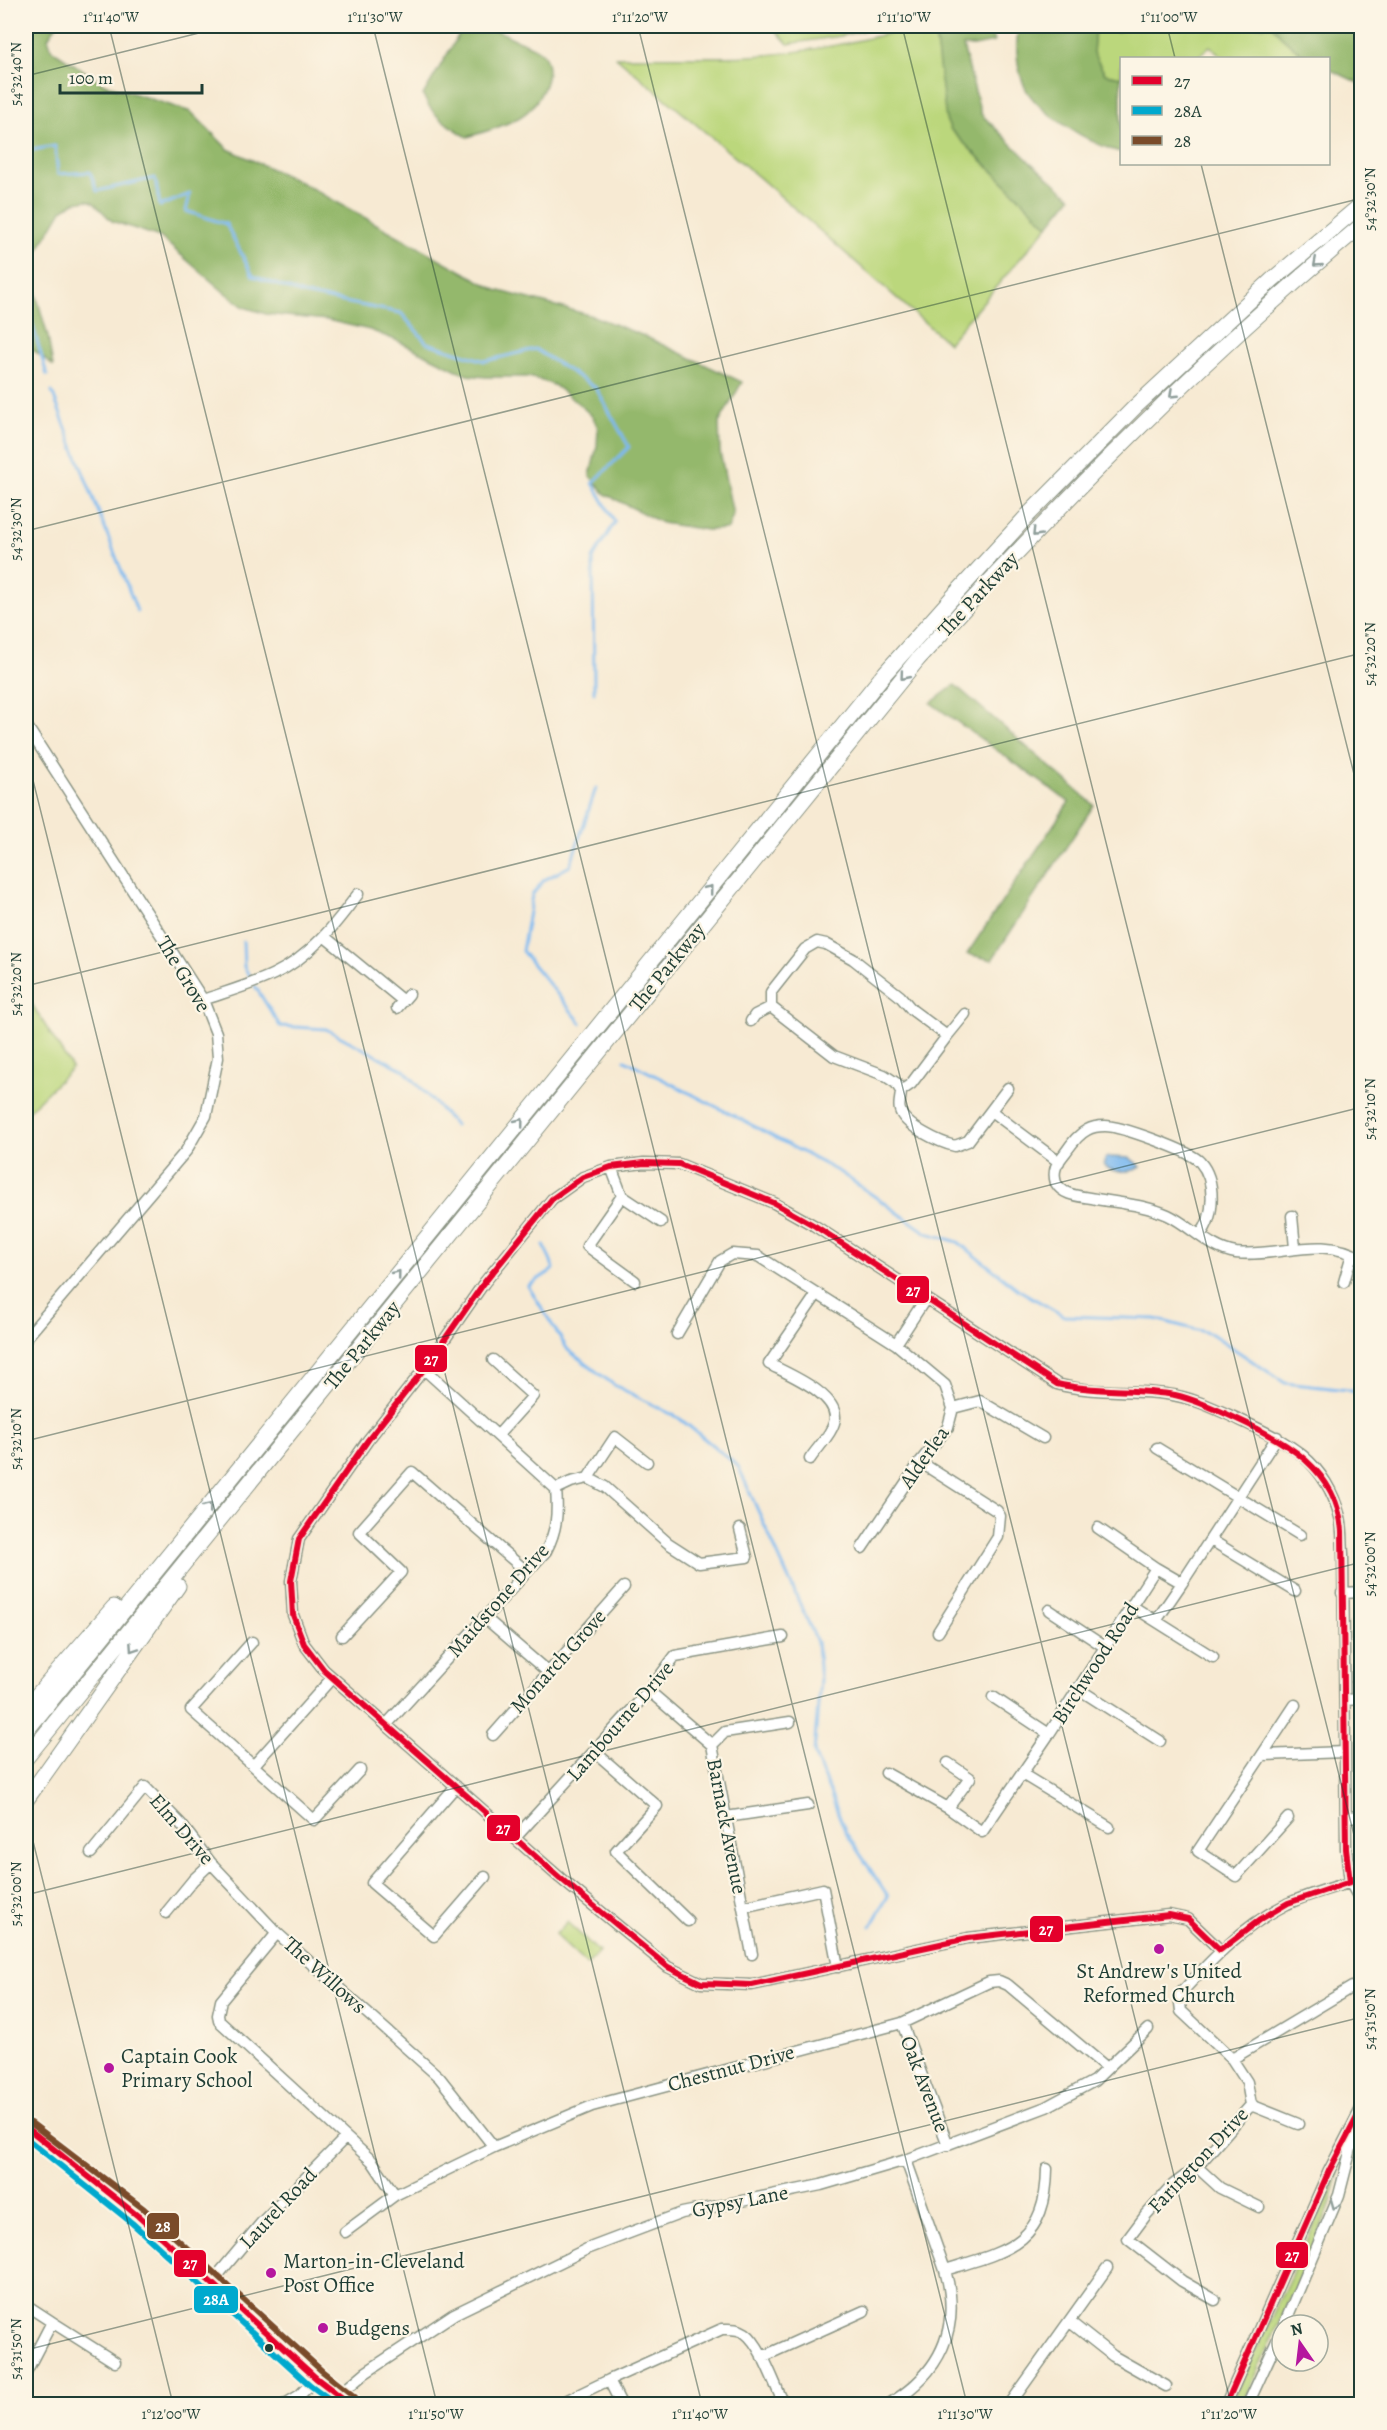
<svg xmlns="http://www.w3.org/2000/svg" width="1387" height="2430" font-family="Alegreya,serif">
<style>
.green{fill:#bbd77c;stroke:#6d8a58;stroke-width:1.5}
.forest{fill:#94b86c;stroke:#5a7a50;stroke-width:1.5}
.water{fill:#7ebaf0;stroke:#4e7c92;stroke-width:1.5}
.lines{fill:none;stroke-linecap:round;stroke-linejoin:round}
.stream{stroke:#7ebaf0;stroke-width:3}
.minor-casing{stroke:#8b9484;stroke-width:13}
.highway-casing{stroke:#8b9484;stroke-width:17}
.minor{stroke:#fff;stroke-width:10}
.highway{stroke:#fff;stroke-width:15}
.bus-1-casing{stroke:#fcf5e5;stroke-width:10}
.bus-2-casing{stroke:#fcf5e5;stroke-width:10}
.bus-3-casing{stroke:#fcf5e5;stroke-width:10}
.bus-1{stroke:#e4002b;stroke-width:6}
.bus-2{stroke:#00a9ce;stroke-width:6}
.bus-3{stroke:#7a4b2a;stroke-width:6}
.oneway{stroke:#8f9e9a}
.ticks{fill:none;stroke:#1f3d34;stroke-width:1.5;stroke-opacity:0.45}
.poi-dot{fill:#b5179e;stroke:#fcf5e5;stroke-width:2}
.bus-dot{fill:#1f3d34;stroke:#fcf5e5;stroke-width:2}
.labels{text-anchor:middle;stroke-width:4.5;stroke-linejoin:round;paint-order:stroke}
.street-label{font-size:21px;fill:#1f3d34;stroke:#fcf5e5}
.poi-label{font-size:21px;fill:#1f3d34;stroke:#fcf5e5;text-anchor:start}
.line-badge{stroke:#fcf5e5;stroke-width:2}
.badge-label{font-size:16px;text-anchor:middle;font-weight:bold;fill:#fff}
.neatline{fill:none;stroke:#1f3d34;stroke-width:2}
.ticks-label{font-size:15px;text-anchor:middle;fill:#1f3d34}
</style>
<rect width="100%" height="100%" fill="#fcf5e5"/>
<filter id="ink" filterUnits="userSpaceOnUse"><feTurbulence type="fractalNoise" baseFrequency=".0167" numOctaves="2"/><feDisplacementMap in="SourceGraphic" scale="12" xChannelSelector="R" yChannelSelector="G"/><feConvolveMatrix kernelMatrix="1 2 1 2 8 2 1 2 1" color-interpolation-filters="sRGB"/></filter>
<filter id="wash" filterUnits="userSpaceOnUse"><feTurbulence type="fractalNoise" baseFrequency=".008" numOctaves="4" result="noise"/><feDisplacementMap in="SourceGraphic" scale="24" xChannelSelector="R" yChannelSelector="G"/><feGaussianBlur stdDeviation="1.35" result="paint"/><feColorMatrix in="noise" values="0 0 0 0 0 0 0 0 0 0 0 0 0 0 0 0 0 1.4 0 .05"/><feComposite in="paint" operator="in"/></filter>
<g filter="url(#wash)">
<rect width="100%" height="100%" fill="#f7ead3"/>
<path class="green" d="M772 26H881L840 36 788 44Z
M919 26H934L951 130 1048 226 948 343 761 179 616 57C661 56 706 58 750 56 808 53 864 40 919 26Z
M1095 26H1113L1116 32 1130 26H1273L1282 37 1306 58H1224L1210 46 1196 58H1122L1121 77 1105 74 1093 53Z
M26 995 72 1068 26 1113Z
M567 1922 599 1952 587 1965 555 1935Z
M1339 2172 1330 2205 1314 2245 1242 2404H1231Z"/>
<path class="forest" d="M26 26H56L48 38 52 50 104 84 191 112 228 149 302 183 496 290 593 316 644 336 742 382 719 423 720 452 733 515 728 529 707 530 662 523 605 494 590 476 597 446 598 428 593 417 579 404 554 385 531 377H486L467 375 398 341 370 330 327 320 266 314 244 307 224 292 160 237 112 221 93 202 87 200 75 202 62 210 31 262V276L48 337 53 366 26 344Z
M464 26C489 26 494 29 517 40 526 44 540 48 545 57 555 76 537 107 520 117 504 126 485 132 467 137 447 123 433 118 423 95Z
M934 26H989L994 42 974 46H963L981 114 1029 161 1071 197 1048 226 951 130 946 120Z
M1019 26H1095L1093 53 1105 74 1121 77V152C1095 147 1034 111 1024 85 1016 65 1015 46 1019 26Z
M1273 26H1353L1361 32V84L1329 69 1328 58H1306L1282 37Z
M955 685 1094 805 992 960 967 954 1069 802 931 703Z"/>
<path class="water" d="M1108 1157 1130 1158 1141 1167C1131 1173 1111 1173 1104 1165L1105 1159Z"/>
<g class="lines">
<path class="stream" d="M26 158 32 150 55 146 58 174 90 172 97 191 155 178 160 206 190 194 186 211 226 224 253 276 303 294 401 313 427 343 485 361 535 349 596 388 629 447 593 483 615 522 593 558 594 693
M26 303 47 375
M52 392 137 611
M243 941 244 967 252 980
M255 986 280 1026 326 1029 404 1070 455 1125
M581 1023 522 951 532 895 544 880 570 866 596 788
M625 1060 746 1122 841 1173 927 1233 958 1242 1019 1290 1064 1316 1155 1319 1212 1334 1285 1383 1348 1390 1362 1394
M544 1245 554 1269 528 1286 568 1350 614 1385 679 1418 738 1466 817 1642 820 1680 814 1753 846 1833 888 1896 871 1926"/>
</g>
</g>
<g filter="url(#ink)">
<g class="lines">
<defs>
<path id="minor" d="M26 725 203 1000 216 1033 218 1058 206 1116 186 1151 26 1338
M325 937 403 1001
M817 942 826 944 853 959 900 996 912 1010 947 1036 911 1084 901 1091 896 1083 884 1075 834 1056 771 1007V992L805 949Z
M203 1000C226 992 251 985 274 974 310 957 335 925 358 894
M397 1008 409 994
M751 1021 755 1015 771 1007
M947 1036 965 1014
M901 1091C901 1098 898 1104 900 1110 904 1126 941 1143 955 1146L968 1141 1008 1088
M991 1111 1059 1162
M611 1167 622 1196 587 1246 635 1281
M622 1196 661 1222
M1292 1216 1295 1248
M1200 1235C1215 1217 1216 1180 1200 1162 1191 1151 1120 1126 1105 1126 1100 1126 1092 1127 1087 1130 1077 1135 1071 1145 1065 1153 1057 1163 1052 1170 1056 1183 1064 1197 1082 1196 1096 1199 1120 1203 1146 1205 1168 1215 1191 1226 1210 1249 1236 1253 1279 1258 1320 1234 1362 1259
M1344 1282 1352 1254
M677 1334 720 1261 732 1254 758 1256 896 1344 926 1298
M493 1360 533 1396 498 1435
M953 1408 980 1401 1043 1438
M1157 1448 1300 1535
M810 1459C817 1448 831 1435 834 1423 843 1396 788 1374 769 1364L817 1294
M920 1462 997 1511 1000 1516 998 1537 938 1632
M588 1478 615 1437 647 1462
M556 1489 571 1482 588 1478 605 1487 668 1543 699 1563 747 1557 740 1529
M1098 1528 1156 1568
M1211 1540 1295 1591
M862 1548 920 1462 948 1427 953 1408 945 1385 896 1344
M1342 1593 1362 1592
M1132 1606 1213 1657
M1049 1610 1105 1647
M484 1617 548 1672
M1156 1621 1182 1583
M342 1636 401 1572 359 1532 412 1472 527 1572
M252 1642 191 1710 314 1820 360 1770
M1077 1688 1160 1741
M649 1691 712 1745 752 1954
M993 1697 1049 1734
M1345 1700 1362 1699
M386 1725 546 1551C557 1530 558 1513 556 1489L424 1369
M493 1735 624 1587
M712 1745 725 1732 790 1722
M595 1752 657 1806 616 1851 688 1921
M1262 1755 1295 1705
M254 1765 332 1678
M886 1773 948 1808 982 1832 1049 1734 1156 1568 1182 1583 1277 1437
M1022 1774 1109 1827
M456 1786 372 1883 434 1936 485 1877
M948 1808 970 1778 948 1763
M726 1817 808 1805
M1346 1817 1362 1816
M1288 1818 1236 1876 1198 1851 1262 1755 1345 1752
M515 1838 649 1691 675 1656 783 1637
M91 1853 145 1787 181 1824 211 1863 277 1933
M743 1907 823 1889 838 1967
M166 1913 193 1880 211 1863
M1220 1950 1188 1919 1169 1915 968 1938 752 1985 701 1983 668 1967 560 1878 324 1670 304 1644 293 1615 291 1581 299 1539 368 1440 424 1369 484 1283 552 1199 583 1177 611 1167 644 1163 679 1164 774 1203 815 1226 1057 1384C1093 1394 1130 1389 1166 1394 1192 1397 1216 1409 1240 1420 1289 1443 1325 1460 1340 1517 1343 1529 1342 1542 1343 1554L1346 1849 1350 1882 1362 1903
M902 2023 948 2145
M1232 2059 1352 1987
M1251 2105 1298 2124
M1197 2167 1220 2188 1259 2207
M395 2195 372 2161 219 2021 218 2015 221 2001 277 1933 439 2077 494 2147
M345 2232 395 2195 494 2147 592 2106 902 2023 989 1982 999 1981 1008 1985 1107 2068
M945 2270C1008 2251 1046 2244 1047 2169
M212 2282 263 2221 346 2137
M1215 2300 1182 2281 1128 2239 1146 2215 1173 2185 1197 2167 1251 2105 1247 2082 1232 2059 1181 2011 1179 1995C1211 1960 1244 1925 1287 1904 1311 1893 1337 1886 1362 1879
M26 2305 52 2322 26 2372
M52 2322 115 2362
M1070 2322 1113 2356 1166 2386
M1284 2325 1339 2195 1356 2129
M762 2357 864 2311
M339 2395 365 2373 454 2314 587 2249 682 2213 821 2185 906 2160 1046 2107 1094 2081 1148 2029
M285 2404 300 2395 316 2378
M559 2404 609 2380
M621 2404 609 2380 722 2329C730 2329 738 2328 745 2333 761 2344 775 2386 784 2404
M889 2404C940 2373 962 2329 945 2270L906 2160
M1010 2404 1107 2268
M1226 2404 1329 2171 1362 2107
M1248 2404 1282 2330"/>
<path id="highway" d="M26 1708 114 1607
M26 1731 729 865 885 673 951 599 1029 514 1136 406 1272 280 1362 204
M26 1758 918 659C1057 506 1202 358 1362 225
M26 1800 178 1586
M26 2127 138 2216 316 2378 350 2404"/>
</defs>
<use href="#minor" class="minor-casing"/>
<use href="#highway" class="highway-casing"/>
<use href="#minor" class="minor"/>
<use href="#highway" class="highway"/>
<defs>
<path id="bus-1" d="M644 1163 679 1164 774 1203 815 1226 1057 1384C1096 1393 1136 1388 1175 1395 1196 1400 1216 1409 1235 1418 1285 1441 1337 1469 1342 1531L1346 1849 1350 1882 1288 1903 1261 1919 1220 1950 1188 1919 1169 1915 968 1938 752 1985 701 1983 668 1967 560 1878 324 1670 304 1644 293 1615 291 1581 299 1539 368 1440 424 1369 484 1283 552 1199 583 1177 611 1167Z
M26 2127 138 2216 316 2378 350 2404
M1226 2404 1329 2171 1362 2108"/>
<path id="bus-2" d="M26 2138 132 2223 310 2385 336 2404"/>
<path id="bus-3" d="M31 2123 144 2209 322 2371 355 2397"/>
</defs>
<use href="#bus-1" class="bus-1-casing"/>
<use href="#bus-2" class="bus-2-casing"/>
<use href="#bus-3" class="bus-3-casing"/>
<use href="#bus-1" class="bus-1"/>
<use href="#bus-2" class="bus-2"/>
<use href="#bus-3" class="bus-3"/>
</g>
<defs><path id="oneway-chevron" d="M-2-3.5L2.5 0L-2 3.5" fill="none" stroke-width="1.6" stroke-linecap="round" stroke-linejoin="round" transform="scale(1.5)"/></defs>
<g class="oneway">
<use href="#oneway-chevron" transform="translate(1317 263) rotate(139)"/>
<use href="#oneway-chevron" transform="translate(1173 394) rotate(137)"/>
<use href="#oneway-chevron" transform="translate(1036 533) rotate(134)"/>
<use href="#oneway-chevron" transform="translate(904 676) rotate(130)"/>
<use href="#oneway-chevron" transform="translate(709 889) rotate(-51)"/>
<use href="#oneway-chevron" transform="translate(520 1122) rotate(-51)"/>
<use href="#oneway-chevron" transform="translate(397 1274) rotate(-51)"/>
<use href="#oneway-chevron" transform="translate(208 1507) rotate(-51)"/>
<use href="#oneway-chevron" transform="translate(133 1648) rotate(124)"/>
<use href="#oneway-chevron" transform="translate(1335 2205) rotate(112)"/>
</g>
</g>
<path class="ticks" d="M109 26 702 2404M373 26 967 2404M638 26 1231 2404M902 26 1362 1867M1167 26 1175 58M26 76 227 26M1201 164 1362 806M26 531 1362 198M26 752 437 2404M26 986 1362 653M26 1441 1362 1107M26 1813 173 2404M26 1895 1362 1562M26 2350 1362 2017"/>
<g class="poi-dot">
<circle cx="1159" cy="1949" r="6"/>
<circle cx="109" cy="2068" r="6"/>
<circle cx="271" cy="2273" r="6"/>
<circle cx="323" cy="2328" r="6"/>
</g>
<circle class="bus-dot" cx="269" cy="2348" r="5"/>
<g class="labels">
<g class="street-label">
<text transform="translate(978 594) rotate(-47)" y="7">The Parkway</text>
<text transform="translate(667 967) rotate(-51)" y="7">The Parkway</text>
<text transform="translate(184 974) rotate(59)" y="7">The Grove</text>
<text transform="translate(362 1345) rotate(-51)" y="7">The Parkway</text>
<text transform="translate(924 1457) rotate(-55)" y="7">Alderlea</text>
<text transform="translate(498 1600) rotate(-49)" y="7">Maidstone Drive</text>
<text transform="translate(558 1661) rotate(-48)" y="7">Monarch Grove</text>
<text transform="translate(1095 1663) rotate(-57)" y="7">Birchwood Road</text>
<text transform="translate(620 1721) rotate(-49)" y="7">Lambourne Drive</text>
<text transform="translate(727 1826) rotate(79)" y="7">Barnack Avenue</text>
<text transform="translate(182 1829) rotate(49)" y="7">Elm Drive</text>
<text transform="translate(325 1975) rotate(42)" y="7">The Willows</text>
<text transform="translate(731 2068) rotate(-15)" y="7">Chestnut Drive</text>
<text transform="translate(925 2084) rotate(69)" y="7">Oak Avenue</text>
<text transform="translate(1198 2160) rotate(-47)" y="7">Farington Drive</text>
<text transform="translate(740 2201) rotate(-11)" y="7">Gypsy Lane</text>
<text transform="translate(278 2208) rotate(-47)" y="7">Laurel Road</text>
</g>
<g class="poi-label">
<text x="1159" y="1978" text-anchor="middle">St Andrew's United<tspan x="1159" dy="24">Reformed Church</tspan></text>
<text x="121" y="2063">Captain Cook<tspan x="121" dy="24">Primary School</tspan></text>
<text x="283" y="2268">Marton-in-Cleveland<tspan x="283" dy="24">Post Office</tspan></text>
<text x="335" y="2335">Budgens</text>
</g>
</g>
<g class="line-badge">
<rect x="896" y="1275" width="34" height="29" rx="6" fill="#e4002b"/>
<rect x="414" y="1344" width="34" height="29" rx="6" fill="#e4002b"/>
<rect x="486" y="1814" width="35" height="28" rx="6" fill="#e4002b"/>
<rect x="1029" y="1915" width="35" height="28" rx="6" fill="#e4002b"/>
<rect x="146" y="2212" width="34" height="28" rx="6" fill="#7a4b2a"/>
<rect x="1275" y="2241" width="34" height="28" rx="6" fill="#e4002b"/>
<rect x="173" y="2249" width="34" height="29" rx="6" fill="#e4002b"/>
<rect x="193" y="2285" width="46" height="29" rx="6" fill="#00a9ce"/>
</g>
<g class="badge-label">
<text x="913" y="1296">27</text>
<text x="431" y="1365">27</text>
<text x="503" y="1834">27</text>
<text x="1046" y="1935">27</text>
<text x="163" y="2232">28</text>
<text x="1292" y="2261">27</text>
<text x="190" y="2269">27</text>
<text x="216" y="2305">28A</text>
</g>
<rect width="1387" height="2430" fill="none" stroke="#fcf5e5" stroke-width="66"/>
<rect x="1120" y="57" width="210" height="108" fill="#fcf5e5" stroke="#a4ab9e" stroke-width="1.5"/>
<rect x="1132" y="76" width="30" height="9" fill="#e4002b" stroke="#a4ab9e" stroke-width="1.5"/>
<text x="1174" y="87" font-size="18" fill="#1f3d34">27</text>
<rect x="1132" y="106" width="30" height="9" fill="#00a9ce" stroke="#a4ab9e" stroke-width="1.5"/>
<text x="1174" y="117" font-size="18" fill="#1f3d34">28A</text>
<rect x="1132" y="136" width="30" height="9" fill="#7a4b2a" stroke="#a4ab9e" stroke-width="1.5"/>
<text x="1174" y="147" font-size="18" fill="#1f3d34">28</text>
<g transform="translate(1300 2343) rotate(346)"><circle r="28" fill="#fcf5e5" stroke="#a4ab9e" stroke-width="1.5"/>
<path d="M0-4.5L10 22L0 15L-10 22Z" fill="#b5179e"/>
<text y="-9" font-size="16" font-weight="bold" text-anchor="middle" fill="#1f3d34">N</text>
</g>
<path d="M60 84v9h142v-9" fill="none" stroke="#1f3d34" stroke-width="3"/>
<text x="69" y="84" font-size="18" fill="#1f3d34" stroke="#fcf5e5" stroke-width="4.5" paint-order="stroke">100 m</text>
<rect x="33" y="33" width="1321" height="2364" class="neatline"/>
<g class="ticks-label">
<text x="111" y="22">1°11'40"W</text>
<text x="375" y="22">1°11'30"W</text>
<text x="640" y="22">1°11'20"W</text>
<text x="904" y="22">1°11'10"W</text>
<text x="1169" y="22">1°11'00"W</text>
<text transform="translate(16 74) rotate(-90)" y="5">54°32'40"N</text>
<text transform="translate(1370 199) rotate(-90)" y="5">54°32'30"N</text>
<text transform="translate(16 529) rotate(-90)" y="5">54°32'30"N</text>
<text transform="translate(1370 654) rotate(-90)" y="5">54°32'20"N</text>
<text transform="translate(16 984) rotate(-90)" y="5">54°32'20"N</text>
<text transform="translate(1370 1109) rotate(-90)" y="5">54°32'10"N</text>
<text transform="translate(16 1439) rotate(-90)" y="5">54°32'10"N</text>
<text transform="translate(1370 1564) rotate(-90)" y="5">54°32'00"N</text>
<text transform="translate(16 1894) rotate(-90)" y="5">54°32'00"N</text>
<text transform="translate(1370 2019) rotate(-90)" y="5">54°31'50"N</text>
<text transform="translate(16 2349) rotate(-90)" y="5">54°31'50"N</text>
<text x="171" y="2419">1°12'00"W</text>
<text x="436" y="2419">1°11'50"W</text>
<text x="700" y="2419">1°11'40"W</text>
<text x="965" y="2419">1°11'30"W</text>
<text x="1229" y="2419">1°11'20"W</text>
</g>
</svg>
